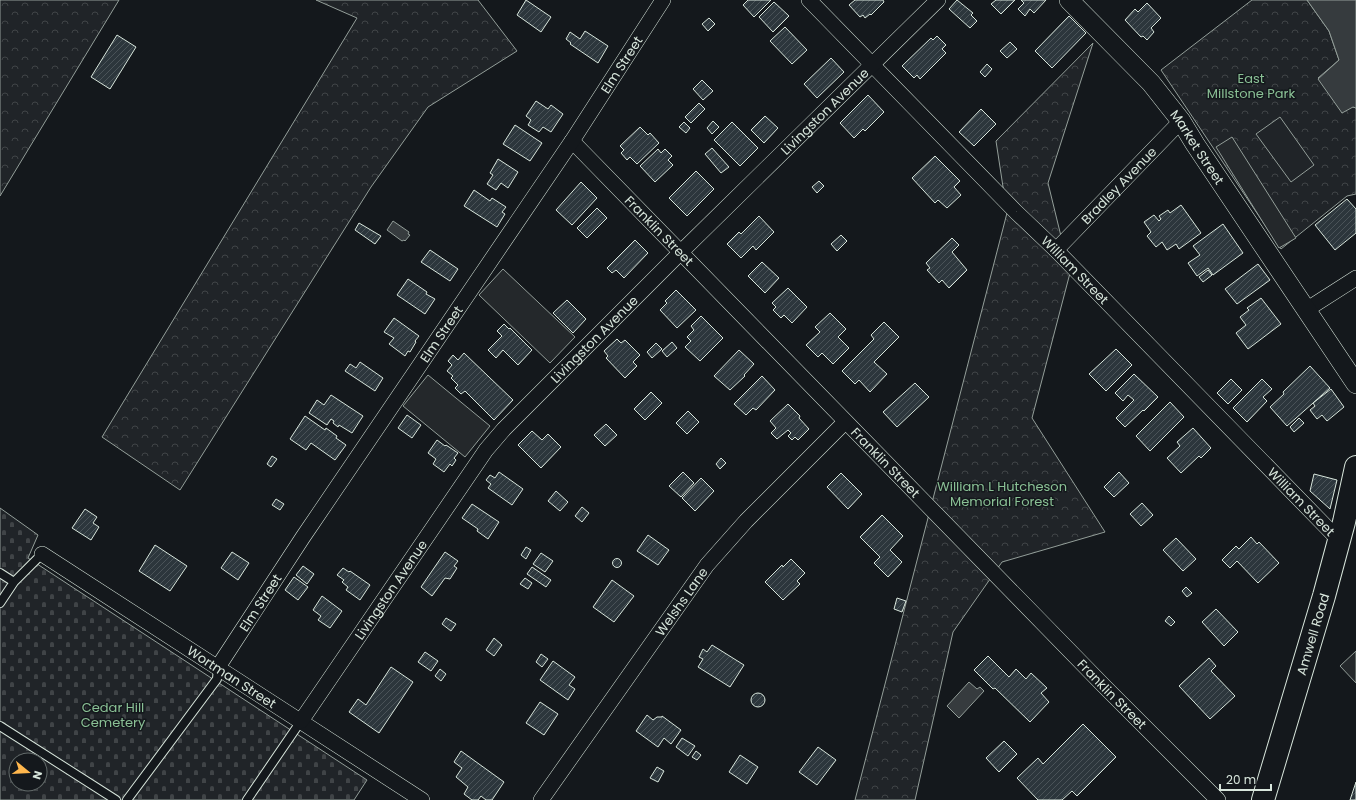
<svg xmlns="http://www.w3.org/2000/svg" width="1356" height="800" font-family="Poppins,sans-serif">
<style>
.forest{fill:url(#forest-crowns);stroke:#939e99}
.cemetery{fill:url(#cemetery-stones);stroke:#939e99;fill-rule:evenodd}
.pitch{fill:#202428;stroke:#939e99}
.parking{fill:#24282b;stroke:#939e99}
.water{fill:#363b3e;stroke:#939e99}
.building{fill:url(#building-hatch);stroke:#d8e6dc}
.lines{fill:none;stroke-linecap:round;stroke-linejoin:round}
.service-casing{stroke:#d8e6dc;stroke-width:10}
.minor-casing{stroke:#d8e6dc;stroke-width:16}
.tertiary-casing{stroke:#d8e6dc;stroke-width:20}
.secondary-casing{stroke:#d8e6dc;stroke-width:24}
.service{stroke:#14181c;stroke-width:8}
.minor{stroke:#14181c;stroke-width:15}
.tertiary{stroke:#14181c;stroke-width:19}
.secondary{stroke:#14181c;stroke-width:22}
.labels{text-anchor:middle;stroke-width:3;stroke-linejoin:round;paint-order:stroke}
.street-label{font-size:13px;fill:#d8e6dc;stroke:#14181c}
.park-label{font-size:13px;fill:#8ac095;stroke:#14181c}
</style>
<defs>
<pattern id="forest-crowns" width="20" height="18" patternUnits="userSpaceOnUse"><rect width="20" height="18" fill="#202428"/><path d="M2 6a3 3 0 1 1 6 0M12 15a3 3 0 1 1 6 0" fill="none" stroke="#404447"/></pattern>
<pattern id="cemetery-stones" width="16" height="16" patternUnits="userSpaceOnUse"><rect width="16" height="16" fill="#202428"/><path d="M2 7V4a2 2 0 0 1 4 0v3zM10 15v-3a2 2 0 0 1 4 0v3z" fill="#404447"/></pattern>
<pattern id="building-hatch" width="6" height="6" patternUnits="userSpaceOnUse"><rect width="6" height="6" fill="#2c363c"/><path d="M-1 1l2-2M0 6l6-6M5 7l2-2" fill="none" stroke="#4a5358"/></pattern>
</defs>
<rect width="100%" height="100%" fill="#14181c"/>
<path class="forest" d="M0 0H119L0 196Z
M316 0H478L517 51 428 107 371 187 180 490 102 437 357 18Z
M1252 0H1307L1329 31 1339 60 1318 78 1353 107 1356 108V194L1347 196 1281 249 1161 70Z
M1093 43 1048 183 1070 273 1032 418 1105 532 1002 562 953 632 915 800H855L1007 213 996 141Z"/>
<path class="cemetery" d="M0 508 38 535 28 558 367 780 354 800H0ZM16 760H40V784H16Z"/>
<path class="pitch" d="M1280 117 1314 165 1291 182 1256 134Z"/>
<path class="parking" d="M1232 137 1296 238 1279 248 1216 147Z
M503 269 575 337 550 363 479 295Z
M428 375 490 426 465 457 403 406Z
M1356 651V683L1340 666Z"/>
<path class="water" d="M1307 0H1356V108L1353 107 1342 113 1318 79 1339 60 1329 31Z
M393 221 409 232 408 234 410 235 405 241 404 240 402 241 387 230Z
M969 682 977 689 980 687 984 691 959 718 947 706Z"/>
<path class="building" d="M526 0 551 17 541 32 517 15Z
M748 0H771L754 17 743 5Z
M855 0H883L884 2 871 15 870 14 865 18 863 15 860 17 849 5Z
M957 0 973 13 971 15 977 21 970 28 949 9Z
M996 0H1015L1001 14 991 4Z
M1021 0H1046L1034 13 1030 9 1025 16 1018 9 1024 3Z
M774 2 789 16 773 32 759 17Z
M1147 3 1161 18 1151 28 1154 32 1147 40 1143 36 1141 37 1125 20 1135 9 1138 12Z
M1069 16 1086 33 1052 68 1035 51Z
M709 18 715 24 708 31 702 24Z
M785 27 807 50 792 64 770 41Z
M585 31 608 46 598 63 570 44 571 43 566 39 570 32 580 39Z
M117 35 136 47 110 89 91 77Z
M937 36 946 45 942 49 946 53 920 79 917 75 914 78 902 66 931 38 933 40Z
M1010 42 1017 49 1007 58 1000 51Z
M831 58 844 72 817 98 804 84Z
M987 64 992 69 985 77 980 72Z
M702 80 713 91 703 100 693 89Z
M868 95 884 112 865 131 863 129 854 138 840 123Z
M536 101 548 109 551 105 563 114 551 132 543 127 539 132 528 125 531 120 526 116Z
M699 103 705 109 691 123 685 117Z
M981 109 996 124 974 146 959 132Z
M765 116 778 128 764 143 751 130Z
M713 121 719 127 712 134 707 128Z
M684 122 690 128 686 133 679 127Z
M732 122 758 148 740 166 714 140Z
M515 125 542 143 530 161 503 144Z
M640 127 648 135 650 133 659 143 637 164 630 157 627 160 621 153 624 150 620 146Z
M712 148 729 167 721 173 705 154Z
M658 149 661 153 665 149 672 156 668 160 673 165 655 182 640 166Z
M935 156 960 181 954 187 961 195 947 208 938 200 935 203 912 178Z
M498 159 518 172 508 188 501 183 496 190 487 184 493 175 490 173Z
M696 171 714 189 687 216 669 198Z
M819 181 824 186 817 193 812 187Z
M581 182 597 198 572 225 556 210Z
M474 190 490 201 492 198 506 207 502 212 505 214 497 227 464 206Z
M1347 199 1356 209V233L1335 250 1315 225Z
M1181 205 1201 233 1179 249 1176 244 1167 250 1162 242 1156 247 1147 236 1151 232 1144 222 1154 215 1159 221 1161 219 1159 216 1168 210 1170 213Z
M597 208 607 218 587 238 577 228Z
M759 216 774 232 756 250 753 246 741 258 727 244 739 232 741 234Z
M359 223 381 236 375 244 355 230Z
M1223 224 1243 253 1213 275 1208 268 1197 276 1188 263 1200 255 1193 246Z
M841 235 847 241 837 251 831 244Z
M952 238 959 245 952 252 967 270 949 288 942 280 939 283 927 270 930 268 926 263Z
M635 240 648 253 624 278 616 270 612 273 607 268Z
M430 250 458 269 450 281 421 262Z
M762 262 779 278 765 293 748 276Z
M1258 264 1270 280 1237 304 1225 289Z
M1208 270 1212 275 1203 282 1199 277Z
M408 279 427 292 426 294 435 299 425 314 397 295Z
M788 288 807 307 792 323 784 315 781 318 773 310 776 307 772 303Z
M676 290 696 310 677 328 660 310 667 303 665 301Z
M1261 298 1281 324 1248 349 1236 333 1246 325 1240 317 1249 310 1247 308Z
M567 300 586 319 573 333 553 313Z
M830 313 846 329 838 337 849 348 833 364 822 353 818 357 806 345 820 332 815 327Z
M701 316 723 338 700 361 685 347 691 341 687 337 694 330 691 326Z
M394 318 419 336 415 341 416 342 410 352 408 351 405 356 389 344 394 338 384 332Z
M884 322 899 337 874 362 887 374 870 392 859 380 855 384 842 371 874 339 871 335Z
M504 324 509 329 510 328 532 350 518 365 503 350 496 358 488 350 502 336 497 331Z
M617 339 621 343 625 340 640 355 633 362 637 366 625 378 606 358 608 356 604 351Z
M672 342 677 348 667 357 662 351Z
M656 343 662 349 652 358 647 352Z
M1116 349 1132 365 1106 391 1089 374Z
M739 350 754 364 744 375 745 376 730 390 714 376Z
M464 353 513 400 494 420 465 391 461 394 455 388 458 385 451 378 453 376 447 371 452 365 448 361 453 355 458 360Z
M360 362 383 378 375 391 345 371 350 364 356 368Z
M1310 366 1330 388 1287 426 1270 407 1284 394 1283 392Z
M1134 374 1158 397 1144 411 1143 410 1125 427 1116 418 1134 400 1128 395 1123 401 1115 393Z
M762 376 775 390 756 410 753 408 746 415 734 404Z
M1231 379 1242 390 1228 404 1217 393Z
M1262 379 1272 389 1263 397 1267 401 1247 422 1233 408Z
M915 383 929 397 897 427 883 412Z
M1331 389 1344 407 1327 421 1322 415 1317 419 1310 410 1315 406 1313 403Z
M651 392 662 403 645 420 634 409Z
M331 395 363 416 352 433 339 425 338 427 333 423 334 421 331 419 327 425 309 413 317 400 324 405Z
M1170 402 1184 417 1150 451 1136 436Z
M788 404 800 416 799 418 809 429 798 440 795 437 792 440 788 436 791 433 788 430 777 439 771 433 776 428 770 421Z
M688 411 699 422 687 434 676 423Z
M407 415 421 425 412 438 398 428Z
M305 416 325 430 326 428 337 436 336 438 346 445 335 460 311 443 306 450 290 439Z
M1299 418 1304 423 1294 432 1290 427Z
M606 424 617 435 605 446 594 435Z
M1193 428 1211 448 1201 458 1199 456 1181 473 1167 458 1180 446 1177 442Z
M532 431 542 440 548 434 561 447 541 468 518 445Z
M437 440 445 446 446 445 458 453 454 458 456 460 452 466 450 464 444 472 433 464 436 459 428 453Z
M272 456 277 459 271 467 267 464Z
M721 458 726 463 720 469 716 464Z
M499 472 523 489 512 505 488 488 491 484 486 480 490 475 495 478Z
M683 472 694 483 681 497 669 486Z
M1119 472 1129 483 1114 497 1104 487Z
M841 473 862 494 848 509 827 487Z
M1314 474 1337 480 1330 509 1310 491Z
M701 478 714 491 695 511 682 498Z
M556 491 568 502 560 511 548 501Z
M276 499 284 504 280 510 272 505Z
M1142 503 1153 515 1141 526 1130 514Z
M472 504 499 522 488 539 477 531 478 529 462 518Z
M582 507 589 513 582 522 575 516Z
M85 509 97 517 93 523 99 527 91 540 72 528Z
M882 515 903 536 890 550 902 562 888 577 874 563 880 557 860 537Z
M648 535 669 550 658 565 637 551Z
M1251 537 1257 544 1259 542 1279 563 1258 583 1237 561 1230 568 1222 560 1236 546 1239 549Z
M1176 538 1196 559 1183 571 1163 550Z
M155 545 187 566 170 591 139 571Z
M526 547 531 550 526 559 521 555Z
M232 552 249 563 238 580 221 568Z
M445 552 458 561 454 566 457 568 450 579 445 578 432 596 421 587Z
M541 553 553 561 545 572 533 564Z
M612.5 563a4.5 4.5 0 1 1 9 0a4.5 4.5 0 1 1-9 0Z
M791 559 805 573 797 581 800 584 783 600 765 582 782 565 783 567Z
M303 566 314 574 307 584 296 575Z
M532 567 551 580 546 587 527 574Z
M343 568 349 572 350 571 370 585 360 600 346 590 348 587 342 582 344 580 337 575Z
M294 577 308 587 298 600 285 590Z
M525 578 532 583 528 589 520 584Z
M612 580 634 596 614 622 593 607Z
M1186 587 1192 593 1187 597 1182 591Z
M322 596 342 611 330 628 318 620 321 616 313 610Z
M897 598 906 601 902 612 894 609Z
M1216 609 1238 632 1224 646 1202 622Z
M1169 616 1175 622 1171 626 1165 621Z
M446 618 456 624 451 631 442 624Z
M494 638 502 645 494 656 486 650Z
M712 645 744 665 730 687 698 667 703 659 699 657 703 649 707 652Z
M425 652 438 661 431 671 418 662Z
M541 654 548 659 542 667 536 662Z
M988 656 1009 677 1016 669 1026 679 1031 673 1047 688 1041 693 1049 702 1030 722 995 688 993 689 974 670Z
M1209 658 1216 666 1211 671 1235 696 1210 719 1179 686Z
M553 661 575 677 569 685 575 689 568 700 540 680Z
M391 667 413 682 379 733 349 712 358 699 366 705Z
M440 669 446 674 441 681 435 676Z
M751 700a7 7 0 1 1 14 0a7 7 0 1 1-14 0Z
M540 702 558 714 544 735 526 723Z
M647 715 653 720 657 717H662V716L681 730 671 744 664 738 658 747 636 731Z
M1083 724 1116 757 1077 796 1072 791 1062 800H1038L1017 778 1038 758 1043 764Z
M682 738 695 746 688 756 676 747Z
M1004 741 1017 754 999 772 986 758Z
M818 747 836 760 817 785 799 772Z
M461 751 504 782 492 800H486L481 796 478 800H472L464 794 468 787 456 777 462 768 454 762Z
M696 751 701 755 697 760 692 757Z
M740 755 758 767 747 784 729 772Z
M657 767 664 771 658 782 650 778Z
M1356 782V800H1350Z"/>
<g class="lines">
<defs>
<path id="service" d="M0 573 14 582 42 554
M0 603 14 582
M0 726 116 800
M127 800 217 679 218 667
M247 800 301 721"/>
<g id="minor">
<path id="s1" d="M809 0 1016 212 1056 250 1339 540"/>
<path id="s2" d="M572 141 1105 687 1218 800"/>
<path id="s3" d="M1056 250 1181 121"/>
<path d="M1306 310 1356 278"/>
<path id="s4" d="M42 554 422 800"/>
<path id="s5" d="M218 667 303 537 572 141 663 0"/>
<path id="s6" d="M301 721 486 450 504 429 680 253 938 0"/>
<path id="s7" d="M541 800 707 565 746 521 845 422"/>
</g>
<g id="tertiary">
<path id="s8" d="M1069 0 1151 83 1181 121 1195 144 1356 384"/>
</g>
<g id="secondary">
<path id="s9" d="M1263 800 1324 596 1344 522 1356 467"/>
</g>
</defs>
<use href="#service" class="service-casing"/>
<use href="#minor" class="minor-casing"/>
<use href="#tertiary" class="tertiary-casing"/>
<use href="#secondary" class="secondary-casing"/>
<use href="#service" class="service"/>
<use href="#minor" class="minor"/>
<use href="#tertiary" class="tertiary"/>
<use href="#secondary" class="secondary"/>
</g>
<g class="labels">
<g class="street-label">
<text dy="5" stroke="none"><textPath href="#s5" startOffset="725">Elm Street</textPath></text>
<text dy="5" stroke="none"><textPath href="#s6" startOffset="807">Livingston Avenue</textPath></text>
<text dy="5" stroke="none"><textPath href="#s8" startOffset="196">Market Street</textPath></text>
<text dy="5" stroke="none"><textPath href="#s3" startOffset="90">Bradley Avenue</textPath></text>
<text dy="5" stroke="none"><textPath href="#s2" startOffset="125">Franklin Street</textPath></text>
<text dy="5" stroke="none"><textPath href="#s1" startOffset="379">William Street</textPath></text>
<text dy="5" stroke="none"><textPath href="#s5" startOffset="401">Elm Street</textPath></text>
<text dy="5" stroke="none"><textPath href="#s6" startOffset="483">Livingston Avenue</textPath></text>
<text dy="5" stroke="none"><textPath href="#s2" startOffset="449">Franklin Street</textPath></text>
<text dy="5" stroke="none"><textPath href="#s1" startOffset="703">William Street</textPath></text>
<text dy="5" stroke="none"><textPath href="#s6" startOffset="159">Livingston Avenue</textPath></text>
<text dy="5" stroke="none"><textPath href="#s7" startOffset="243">Welshs Lane</textPath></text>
<text dy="5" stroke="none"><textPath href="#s5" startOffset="77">Elm Street</textPath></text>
<text dy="5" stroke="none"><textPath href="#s9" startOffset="173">Amwell Road</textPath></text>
<text dy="5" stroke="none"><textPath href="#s4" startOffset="226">Wortman Street</textPath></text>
<text dy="5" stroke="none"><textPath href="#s2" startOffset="773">Franklin Street</textPath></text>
</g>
<g class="park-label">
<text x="1251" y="83">East<tspan x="1251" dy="15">Millstone Park</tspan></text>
<text x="1002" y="491">William L Hutcheson<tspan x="1002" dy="15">Memorial Forest</tspan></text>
<text x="113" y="712">Cedar Hill<tspan x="113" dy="15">Cemetery</tspan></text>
</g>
</g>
<g transform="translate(28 772) rotate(108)"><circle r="19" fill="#14181c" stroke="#626a69"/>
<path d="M0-3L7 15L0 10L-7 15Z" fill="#ffb74d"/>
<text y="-6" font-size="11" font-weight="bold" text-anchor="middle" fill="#d8e6dc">N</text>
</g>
<path d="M1220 784v6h51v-6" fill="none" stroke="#d8e6dc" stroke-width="2"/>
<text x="1226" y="784" font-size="12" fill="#d8e6dc" stroke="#14181c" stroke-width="3" paint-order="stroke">20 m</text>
</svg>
